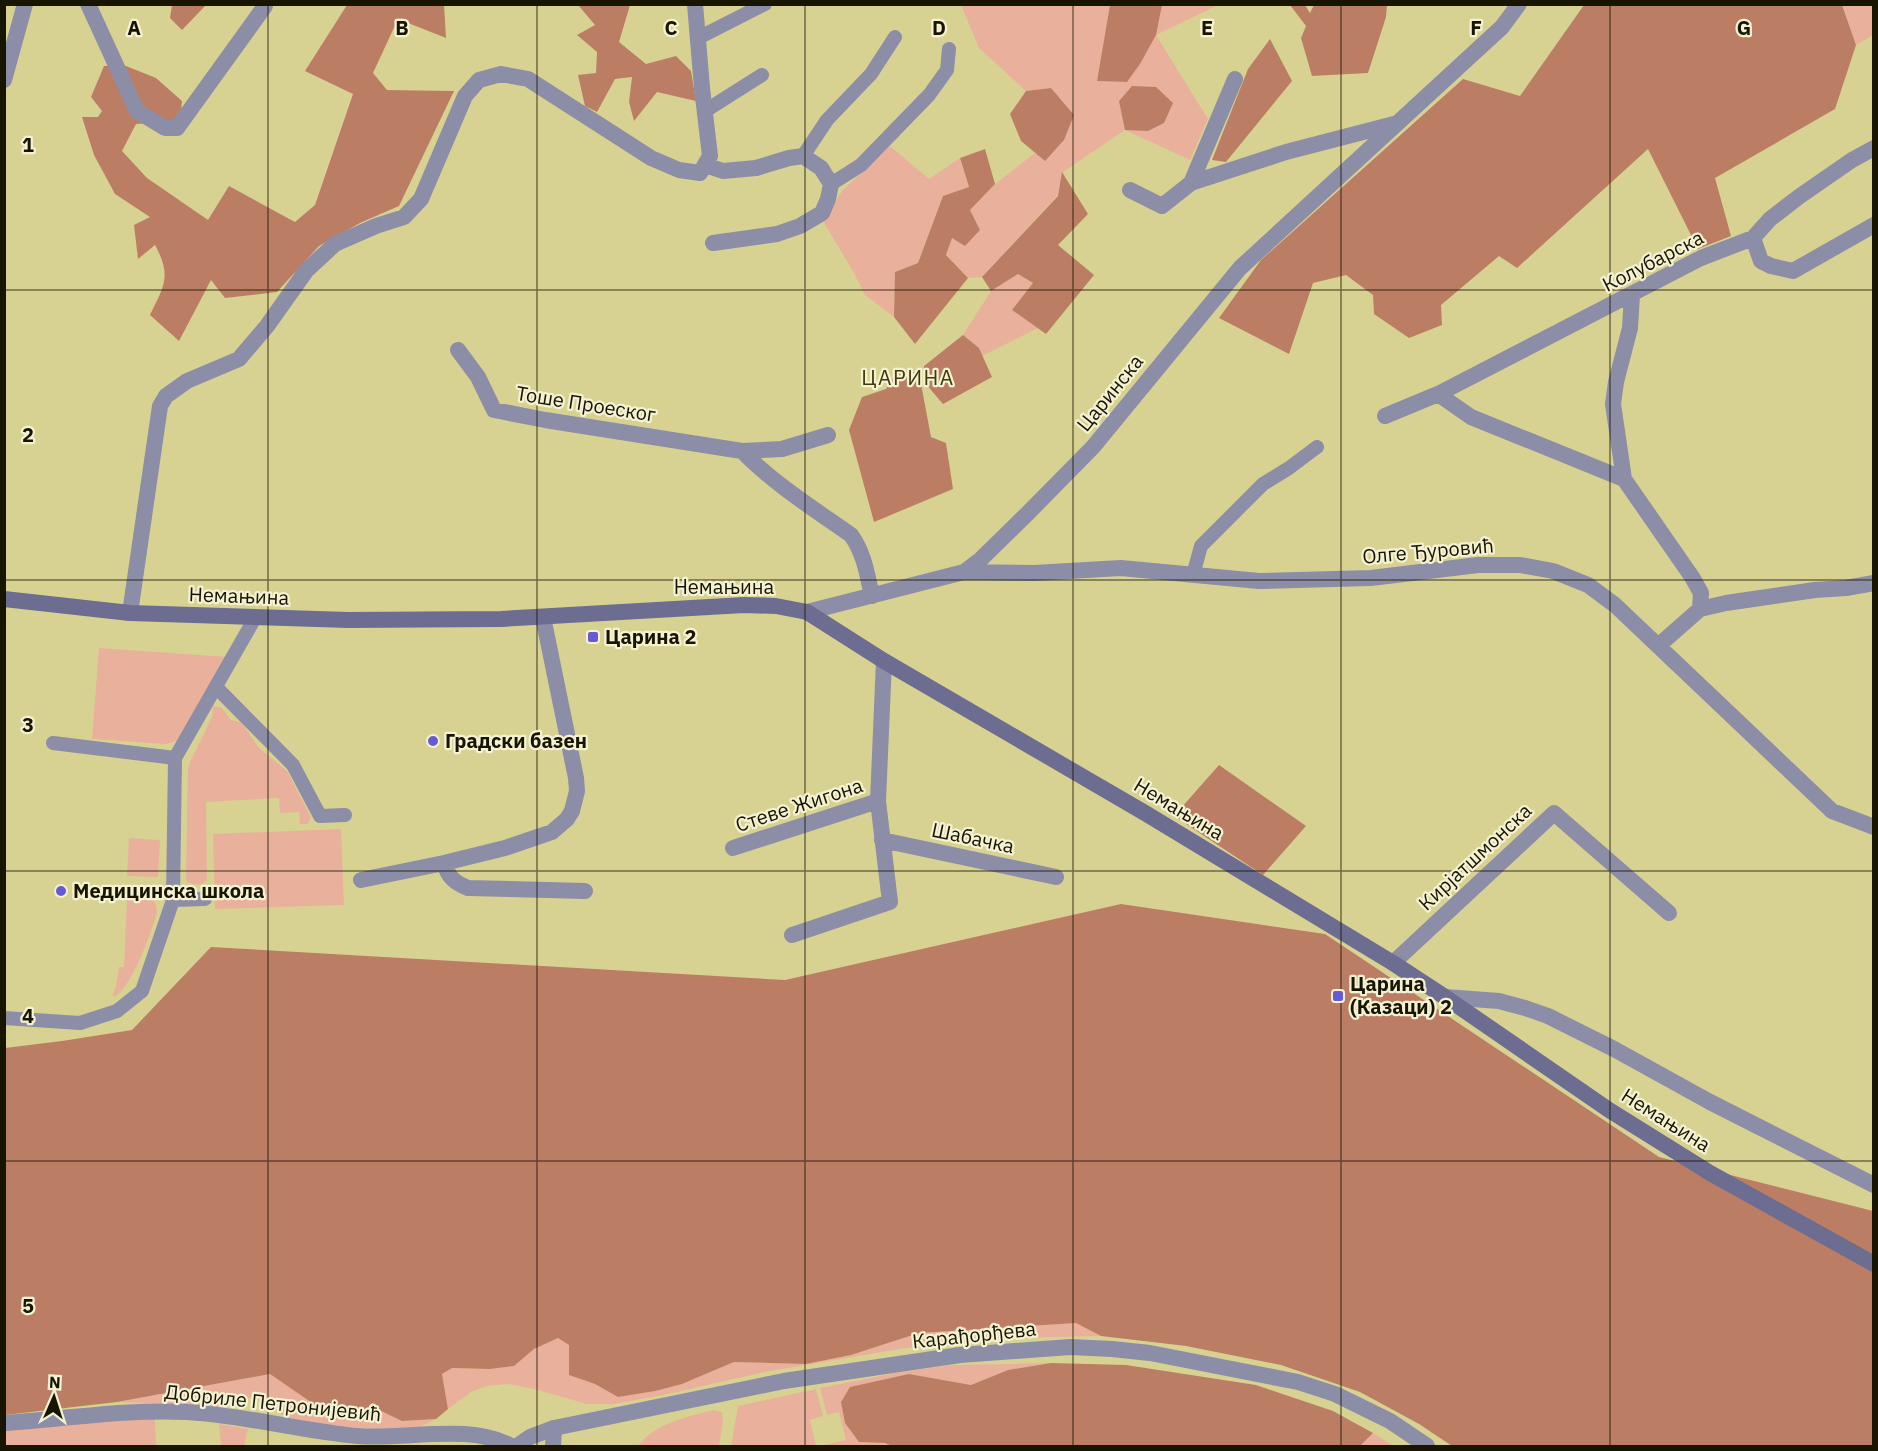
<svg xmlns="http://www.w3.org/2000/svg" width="1878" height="1451" font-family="'IBM Plex Sans',sans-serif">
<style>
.green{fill:#e9b19b}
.forest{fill:#bb7e65}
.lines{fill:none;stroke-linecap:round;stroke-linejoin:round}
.service{stroke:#8c8da6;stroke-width:14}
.minor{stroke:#8c8da6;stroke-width:16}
.tertiary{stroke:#8c8da6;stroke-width:16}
.secondary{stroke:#6c6d91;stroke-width:16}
.grid{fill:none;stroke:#171400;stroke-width:1.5;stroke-opacity:0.55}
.poi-dot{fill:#675bd4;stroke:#f4f2d2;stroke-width:2}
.labels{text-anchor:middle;stroke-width:4.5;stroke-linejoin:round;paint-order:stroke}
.street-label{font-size:20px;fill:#171400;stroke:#f4f2d2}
.poi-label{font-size:20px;font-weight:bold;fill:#171400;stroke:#f4f2d2;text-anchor:start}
.neighbourhood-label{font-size:21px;letter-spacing:1.5px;fill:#3f3a07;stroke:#f4f2d2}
.grid-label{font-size:20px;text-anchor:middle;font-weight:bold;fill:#171400;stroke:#f4f2d2;stroke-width:4.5;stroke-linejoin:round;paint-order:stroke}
</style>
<rect width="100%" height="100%" fill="#d8d292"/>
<path class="green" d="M961 5H1110L1097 81 1127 82C1144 58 1160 34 1161 5H1218L1156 35 1208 119 1190 160 1125 130 1063 172 1058 195 982 277 968 278 946 255 952 237 980 230 970 210 995 184 1035 153 1044 160 1051 88 1026 91 979 48Z
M1842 5H1873V35L1856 45Z
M890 146 929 179 960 158 969 188 943 196 918 263 895 272 894 317 865 295 854 273 823 221 842 191Z
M1018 274 1033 283 1012 310 1038 328 982 356 979 348 963 335 991 291Z
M99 648 228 657 180 738 174 742 165 744 92 739Z
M213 706 222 708 231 720 242 723 259 748 287 771 311 817 308 824H300L299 812 280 813 279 798 206 802 207 879C203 887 194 885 187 882L186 878 188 769 190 762 212 717Z
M341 829 344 905 215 909 213 834Z
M129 838 160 840 158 877 127 876Z
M127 899 153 900 156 904 157 913C150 935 134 982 116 996H112L116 987 119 967H124Z
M1077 1323 1101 1336 1005 1338 906 1348 770 1371 663 1395 614 1404H587L534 1389 508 1384 487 1386 471 1392 448 1409 442 1374 452 1368 490 1369 514 1366 534 1349 558 1338 569 1345V1375L595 1384 619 1397 682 1384 734 1362 806 1364 851 1355 919 1333Z
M1051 1363 1008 1370 971 1385 909 1374 859 1442 885 1443 892 1446H821L846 1440 839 1412 827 1415 820 1388 896 1373 950 1365Z
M270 1374 319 1407 352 1413 379 1410 402 1421 436 1419 417 1428 396 1430 334 1426 287 1418 270 1406 252 1397 225 1407 211 1408 176 1404 117 1402Z
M816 1389 823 1416 810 1420 816 1446H731L738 1406Z
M714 1410 722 1412 723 1422 719 1446H638C655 1423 687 1417 714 1410Z
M138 1418 155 1419 156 1446H5V1430Z
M219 1424 248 1429 244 1446H221Z
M1373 1433 1394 1446H1344L1361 1445Z"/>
<path class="forest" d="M172 5V4L206 5 182 30 170 18Z
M347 5H444L446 38 398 19 373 73 387 90 454 91 399 206 360 223 319 246 277 292 225 298 211 280 179 341 150 315C164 286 172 276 155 245L138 259 134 225 150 217 115 194 94 155 82 117H98L102 111 91 97 104 66H126L156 78 182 101 180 121 136 124 122 151 147 178 208 220 229 186 295 222 315 205 353 94 305 71Z
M578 5H630L619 42 646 64 676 56 691 71 696 101 657 92 634 121 629 102 632 77 615 79 597 112 585 106 578 75 596 73 597 52 577 35 595 25Z
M1110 5H1162L1156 35 1140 64 1127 82 1097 81Z
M1290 5H1305L1310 13 1314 5H1387L1386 17 1368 73 1312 76 1301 38 1306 26Z
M1584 5H1842L1856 45 1835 109 1715 178 1731 236 1698 249 1648 149 1517 268 1499 256 1441 305 1442 325 1409 338 1374 314 1373 295 1346 275 1313 283 1289 354 1219 318 1261 260 1463 79 1520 96Z
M1270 39 1292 81 1226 162 1212 160 1248 69Z
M1132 86 1156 87 1173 103 1164 123 1148 131 1125 130 1119 101Z
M1051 88 1074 115 1064 140 1045 161 1021 141 1010 114 1026 91Z
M985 149 995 184 970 210 980 230 965 246 952 238 946 255 968 278 915 344 894 317 895 272 918 263 943 196 969 187 960 158Z
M1062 172 1088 214 1058 245 1094 275 1046 334 1012 310 1033 283 1018 274 991 291 982 277 1058 196Z
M963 335 979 348 992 377 943 404 925 383 924 366Z
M898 370 919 373 931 437 946 443 953 489 874 522 849 430 862 397 886 389Z
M1219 765 1306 826 1263 875 1174 816Z
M1121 904 1325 934 1659 1157 1873 1211V1446H1452L1419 1424 1360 1392 1281 1365 1186 1346 1101 1336 1076 1323 919 1333 851 1355 806 1364 734 1362 682 1384 655 1391 618 1397 595 1384 569 1375V1345L558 1338 534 1349 514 1366 490 1369 452 1368 442 1374 448 1409 436 1419 402 1421 379 1410 352 1413 318 1407 270 1374 117 1402 5 1415V1048L62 1041 132 1030 211 947 785 980Z
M1051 1363 1126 1365 1256 1385 1333 1411 1373 1433 1361 1445 1344 1446H892L885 1443 859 1442 845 1423 841 1402 850 1387 909 1374 971 1385 1008 1370Z"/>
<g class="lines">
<path class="service" d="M698 38 765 4
M705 111 762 75
M803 156 827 120 871 74 895 37
M831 184 861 165 929 95 947 70 949 49
M1193 575 1201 546 1263 484 1289 468 1317 447
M216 687 293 765 320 816 345 815
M53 743 175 758
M173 900 205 899
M4 1018 80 1023 117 1011 142 991 173 900 175 758 255 618"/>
<path class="minor" d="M88 4 137 111 165 128H177L265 6
M4 80 25 4
M705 165 723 171 756 168 789 158 803 156 821 168 831 184 828 199 822 213 800 226 777 234 713 243
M1191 183 1235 79
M1130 190 1162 206 1191 183 1286 152 1394 124
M1753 238 1761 261 1771 266 1793 271 1874 225
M1632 295 1630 328 1616 382 1613 404 1624 479 1692 577 1701 593 1700 609
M458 350 478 377 494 410 545 420 742 451C774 484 814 509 851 535 864 553 867 574 872 596
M1438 394 1471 417 1624 479
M1385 416 1438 394 1701 258 1753 238 1770 219 1800 196 1852 160 1874 148
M742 451 782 449 828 435
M964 572 1034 573 1121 568 1259 581 1371 578 1478 565H1520L1553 571 1588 585 1615 605 1832 811 1874 827
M807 612 964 572 981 559 1028 513 1093 447 1240 268 1502 27 1519 4
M130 613 160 406 166 396 187 381 239 359 267 326 306 271 335 244 376 226 404 217 421 199 465 96 479 80 501 74 528 79 651 158 679 170 700 173 710 156 702 88 695 4
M543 617 576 778 577 791 572 811 567 819 552 832 505 848 444 863C448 877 455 883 468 888L585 891
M1658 646 1700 609 1726 603 1815 590 1846 588 1874 583
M882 840 1056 877
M733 848 878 801
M361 880 444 863
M792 935 890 902 878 801 884 661
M1393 963 1554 813 1669 913
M1445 997 1499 1001 1525 1008 1548 1016 1614 1049 1710 1102 1874 1185
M4 1423C65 1419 125 1409 186 1412 244 1415 301 1431 358 1436 405 1440 470 1423 511 1446
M553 1446 554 1428"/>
<path class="tertiary" d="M517 1446 530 1437 554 1428 784 1381 960 1355 1070 1347 1112 1349 1150 1353 1298 1382 1335 1394 1390 1421 1427 1446"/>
<path class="secondary" d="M4 599 130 613 348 620 501 619 744 605 776 606 807 612 884 661 1145 813 1393 963 1445 997 1609 1110 1710 1173 1874 1264"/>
</g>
<path class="grid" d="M268 4V1446M537 4V1446M805 4V1446M1073 4V1446M1341 4V1446M1610 4V1446M4 290H1874M4 580H1874M4 871H1874M4 1161H1874"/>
<g class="poi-dot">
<rect x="587" y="631" width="12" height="12" rx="3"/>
<circle cx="433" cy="741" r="6"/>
<circle cx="61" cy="891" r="6"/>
<rect x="1332" y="990" width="12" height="12" rx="3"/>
</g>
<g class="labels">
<g class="street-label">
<text transform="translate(1653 261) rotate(-27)" y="7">Колубарска</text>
<text transform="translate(1110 393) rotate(-51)" y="7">Царинска</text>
<text transform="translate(586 404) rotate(9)" y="7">Тоше Проеског</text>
<text transform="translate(1428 551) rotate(-5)" y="7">Олге Ђуровић</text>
<text x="724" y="594">Немањина</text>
<text transform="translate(239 596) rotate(2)" y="7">Немањина</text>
<text transform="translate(799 805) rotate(-18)" y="7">Стеве Жигона</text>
<text transform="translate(1179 809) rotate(31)" y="7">Немањина</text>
<text transform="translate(973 838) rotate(12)" y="7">Шабачка</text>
<text transform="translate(1475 857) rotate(-43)" y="7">Кирјатшмонска</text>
<text transform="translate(1666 1120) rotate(32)" y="7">Немањина</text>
<text transform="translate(974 1335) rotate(-6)" y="7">Карађорђева</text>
<text transform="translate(273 1403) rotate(6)" y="7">Добриле Петронијевић</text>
</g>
<g class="poi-label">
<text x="605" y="644">Царина 2</text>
<text x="445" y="748">Градски базен</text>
<text x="73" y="898">Медицинска школа</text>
<text x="1350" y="991">Царина<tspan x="1350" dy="23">(Казаци) 2</tspan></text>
</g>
<g class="neighbourhood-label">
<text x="908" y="385">ЦАРИНА</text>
</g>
</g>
<g class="grid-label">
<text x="134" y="35">A</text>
<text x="402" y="35">B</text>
<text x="671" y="35">C</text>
<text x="939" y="35">D</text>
<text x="1207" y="35">E</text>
<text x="1476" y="35">F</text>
<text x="1744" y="35">G</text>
<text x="28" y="152">1</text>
<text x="28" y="442">2</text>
<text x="28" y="732">3</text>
<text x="28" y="1023">4</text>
<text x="28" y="1313">5</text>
</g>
<rect width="1878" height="1451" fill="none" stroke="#171400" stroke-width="12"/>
<g transform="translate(54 1397) rotate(3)" stroke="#f4f2d2" stroke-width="4.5" paint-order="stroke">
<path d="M0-4.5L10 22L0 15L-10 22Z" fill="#171400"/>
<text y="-9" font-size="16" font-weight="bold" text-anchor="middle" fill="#171400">N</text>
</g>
</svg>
